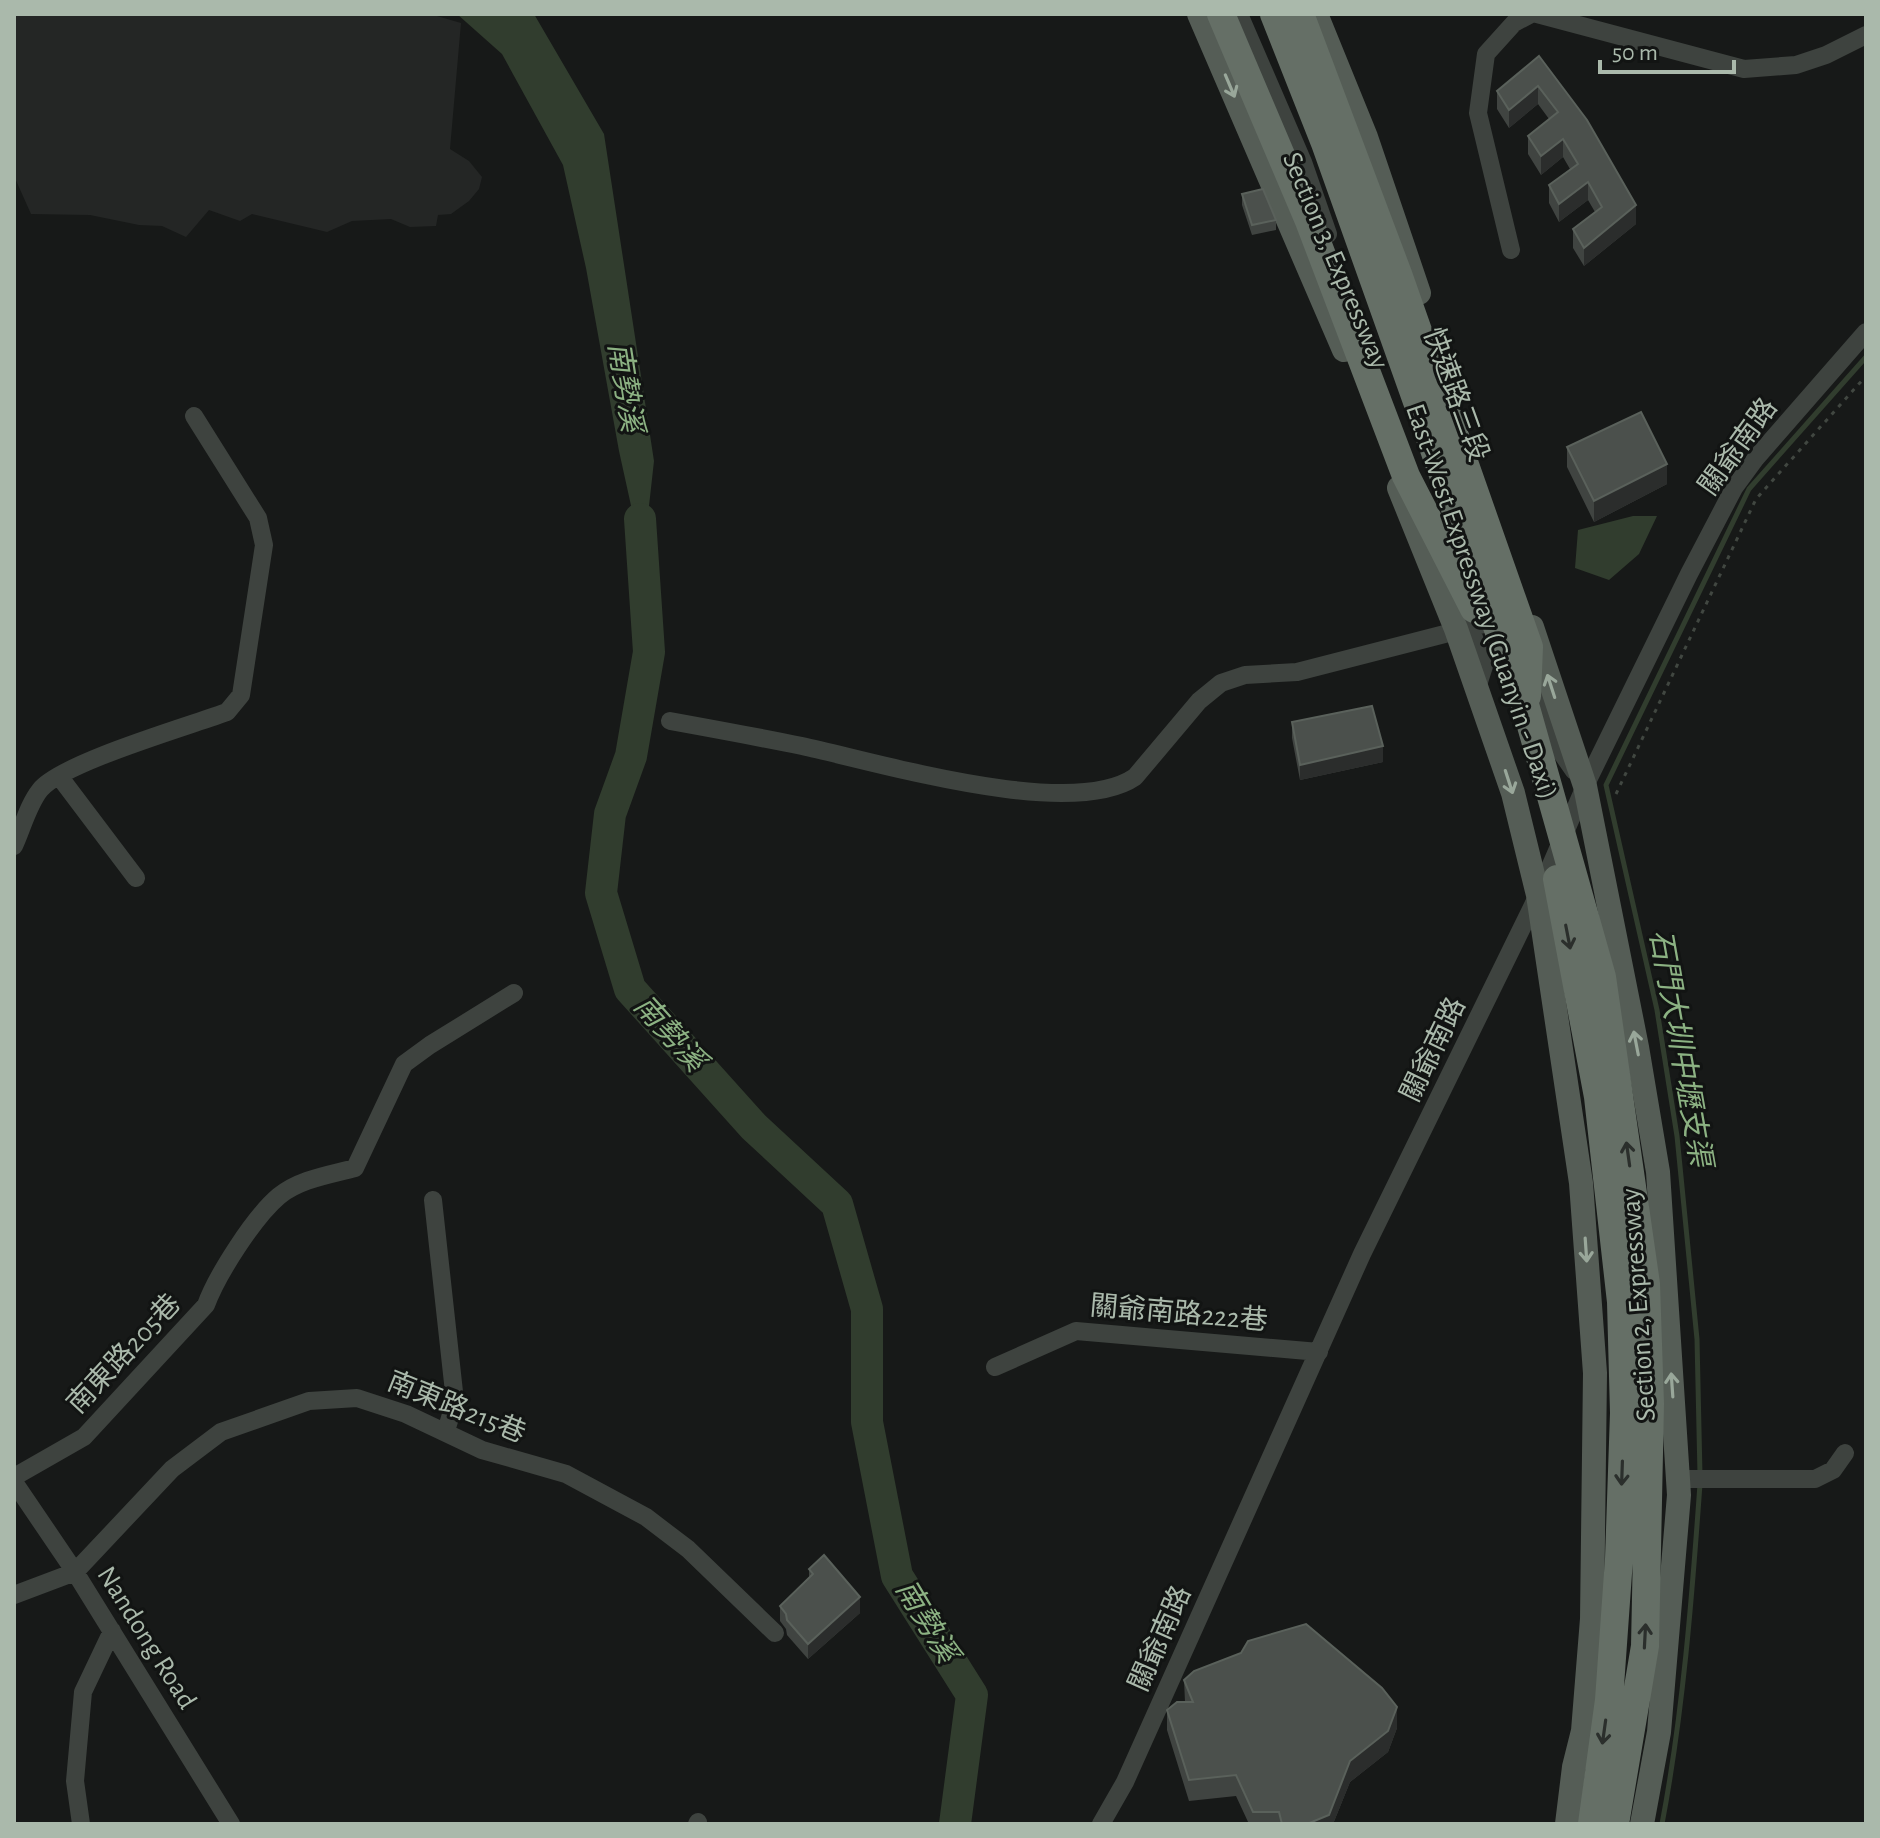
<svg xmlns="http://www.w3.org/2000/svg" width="1880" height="1838" font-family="'Alegreya Sans','Noto Sans TC',sans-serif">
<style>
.built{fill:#242625}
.water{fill:#313d2e}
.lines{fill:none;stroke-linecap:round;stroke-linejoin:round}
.stream{stroke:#313d2e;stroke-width:5}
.river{stroke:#313d2e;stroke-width:32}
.path{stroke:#414741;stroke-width:3;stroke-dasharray:4 6;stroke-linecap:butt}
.minor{stroke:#3e433f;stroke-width:18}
.major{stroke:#555d56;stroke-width:24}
.highway-bridge{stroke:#656f66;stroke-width:28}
.wall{fill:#404441}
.shaded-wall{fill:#2b2d2c}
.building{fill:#4b504c;stroke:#5a615b;stroke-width:2}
.oneway{stroke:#99a79a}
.oneway2{stroke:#2b2f2c}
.labels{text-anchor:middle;stroke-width:6;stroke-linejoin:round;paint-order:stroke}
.street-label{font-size:28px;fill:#aab9ab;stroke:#121413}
.water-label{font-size:30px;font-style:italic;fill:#8cb283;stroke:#121413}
</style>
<rect width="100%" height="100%" fill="#171918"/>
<path class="built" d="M14 14H430L461 23 450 149 469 161 482 177 479 189 469 201 451 214 438 215 436 226 410 227 391 219 352 221 327 232 252 214 240 221 209 210 186 237 162 226 139 225 90 215 31 214 14 176Z"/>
<path class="water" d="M457 14H534L604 134 654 461 643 560 619 451 586 268 563 165 502 54Z
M1633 516H1657L1639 554 1609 580 1575 568 1578 530Z"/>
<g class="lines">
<path class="stream" d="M1700 1475 1697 1339 1677 1136 1657 1010 1606 785 1749 489 1866 357
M1662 1824C1683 1713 1692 1597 1700 1484"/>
<path class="river" d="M640 519 649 652 631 756 610 814 601 893 630 989 754 1127 837 1204 867 1309V1422L897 1576 972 1695 955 1824"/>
<path class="path" d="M1616 794 1756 499 1866 376"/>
<path class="minor" d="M1239 14 1303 162 1328 234
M1537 14 1744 69 1796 65 1826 55 1866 35
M1511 250 1478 113 1486 54 1514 23 1531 14
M1466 615 1484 666 1477 688
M1536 698 1550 736 1574 771
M670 721C714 729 758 737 802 746 877 762 1071 821 1135 777L1199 701 1221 683 1245 675 1297 672 1503 619
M59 776 136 878
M14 846C22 829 28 805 40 790 61 763 189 726 227 712L241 695 264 545 258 518 194 416
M433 1200 455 1401 446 1431
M995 1367 1076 1331 1319 1352
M14 1477 84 1437 206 1305C217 1275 254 1217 279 1196 300 1179 329 1175 355 1168L404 1064 430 1045 514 993
M1679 1479H1815L1833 1470 1845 1453
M14 1482 75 1572 231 1824
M14 1595 75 1572 172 1469 221 1432 309 1401 357 1398 406 1414 482 1450 566 1474 646 1517 688 1549 775 1633
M81 1824 75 1781 83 1692 112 1631
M697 1824 698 1822
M1101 1824 1125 1782 1362 1254 1538 895 1585 786 1689 574 1734 488 1756 458 1866 332"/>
<path class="major" d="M1199 14 1344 350
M1316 14 1366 137 1419 293
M1399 488 1456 629 1513 793 1538 895 1581 1183 1595 1373 1592 1619 1583 1731 1574 1767 1567 1824
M1532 627 1585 786 1637 1047 1658 1172 1679 1495 1659 1732 1642 1824"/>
<path class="highway-bridge" d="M1221 14 1309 221 1406 476 1474 609
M1274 14 1325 143 1526 708 1602 977 1646 1284 1650 1404 1645 1646 1615 1824
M1300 14 1398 274 1529 647 1527 696
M1557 879 1598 1097 1621 1302 1624 1413 1619 1559 1609 1700 1592 1824"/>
</g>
<path class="wall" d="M1539 56 1636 224 1584 266 1573 248V229L1595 212 1588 200 1559 222 1549 203V185L1570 169 1563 157 1541 175 1528 154V136L1549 119 1538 104 1509 128 1497 109V91Z
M1242 194 1276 220V230L1252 235 1242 205Z
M1567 447 1667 484 1594 522 1567 467Z
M1292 722 1383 762 1300 780 1292 738Z
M809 1569 860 1613 808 1659 787 1635 786 1629 780 1621V1606L809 1577Z
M1184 1680 1397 1728 1388 1752 1350 1782 1333 1824H1249L1236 1796 1189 1801 1167 1730V1710L1185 1702Z"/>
<path class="shaded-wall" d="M1538 86V104L1509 128V110Z
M1563 139V157L1541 175V156Z
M1588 182V200L1559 222V204Z
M1636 205V224L1584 266V248Z
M1667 464V484L1594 522V501Z
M1383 746V762L1300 780V765Z
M860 1597V1613L808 1659V1644Z
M1397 1707V1728L1388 1752 1350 1782 1333 1824H1307L1350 1761Z"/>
<path class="building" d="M1539 56 1587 120 1636 205 1584 248 1573 229 1602 207 1588 182 1559 204 1549 185 1578 164 1563 139 1541 156 1528 136 1558 112 1538 86 1509 110 1497 91Z
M1263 189 1276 220 1252 225 1242 194Z
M1641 412 1667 464 1594 501 1567 447Z
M1372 706 1383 746 1300 765 1292 722Z
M824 1555 860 1597 808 1644 787 1620 786 1614 780 1606 813 1574 809 1569Z
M1306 1624 1382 1688 1397 1707 1388 1731 1350 1761 1329 1815 1307 1824H1282L1279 1812H1253L1236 1775 1189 1780 1167 1710 1177 1702H1193L1184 1680 1194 1671 1241 1653 1248 1641Z"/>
<defs><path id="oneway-shaft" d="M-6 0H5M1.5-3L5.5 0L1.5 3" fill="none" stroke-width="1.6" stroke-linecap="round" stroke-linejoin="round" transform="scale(2)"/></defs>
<g class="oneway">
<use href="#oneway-shaft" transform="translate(1230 86) rotate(67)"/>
<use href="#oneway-shaft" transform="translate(1551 686) rotate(-108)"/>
<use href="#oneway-shaft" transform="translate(1509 782) rotate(72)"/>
<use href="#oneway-shaft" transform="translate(1636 1043) rotate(-101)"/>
<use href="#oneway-shaft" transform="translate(1586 1250) rotate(86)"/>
<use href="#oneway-shaft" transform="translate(1672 1385) rotate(-94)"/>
</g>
<g class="oneway2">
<use href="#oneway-shaft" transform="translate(1568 937) rotate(79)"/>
<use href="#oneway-shaft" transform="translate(1628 1154) rotate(-98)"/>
<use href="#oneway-shaft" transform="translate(1622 1473) rotate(92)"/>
<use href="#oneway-shaft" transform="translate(1645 1636) rotate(-87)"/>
<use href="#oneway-shaft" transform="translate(1604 1732) rotate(98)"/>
</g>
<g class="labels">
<g class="street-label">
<text transform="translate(1337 260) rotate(67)" y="10">Section 3, Expressway</text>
<text transform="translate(1457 394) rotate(70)" y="10">快速路三段</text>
<text transform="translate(1737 446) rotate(-54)" y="10">關爺南路</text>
<text transform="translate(1483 601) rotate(71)" y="10">East-West Expressway (Guanyin - Daxi)</text>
<text transform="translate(1432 1049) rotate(-64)" y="10">關爺南路</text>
<text transform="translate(1637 1305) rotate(-94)" y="10">Section 2, Expressway</text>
<text transform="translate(1179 1312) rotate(5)" y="10">關爺南路222巷</text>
<text transform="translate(123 1353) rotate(-47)" y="10">南東路205巷</text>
<text transform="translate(457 1406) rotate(22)" y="10">南東路215巷</text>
<text transform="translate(148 1637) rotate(58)" y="10">Nandong Road</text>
<text transform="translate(1159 1638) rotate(-66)" y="10">關爺南路</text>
</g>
<g class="water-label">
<text transform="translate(626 387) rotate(81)" y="10">南勢溪</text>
<text transform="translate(670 1033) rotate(48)" y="10">南勢溪</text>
<text transform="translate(1681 1048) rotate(80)" y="10">石門大圳中壢支渠</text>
<text transform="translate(927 1621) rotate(59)" y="10">南勢溪</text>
</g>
</g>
<rect width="1880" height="1838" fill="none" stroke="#aab9ab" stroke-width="32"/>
<path d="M1600 60v12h134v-12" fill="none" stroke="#aab9ab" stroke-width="4"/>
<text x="1612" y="60" font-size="24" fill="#aab9ab" stroke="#121413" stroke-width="6" paint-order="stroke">50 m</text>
</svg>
